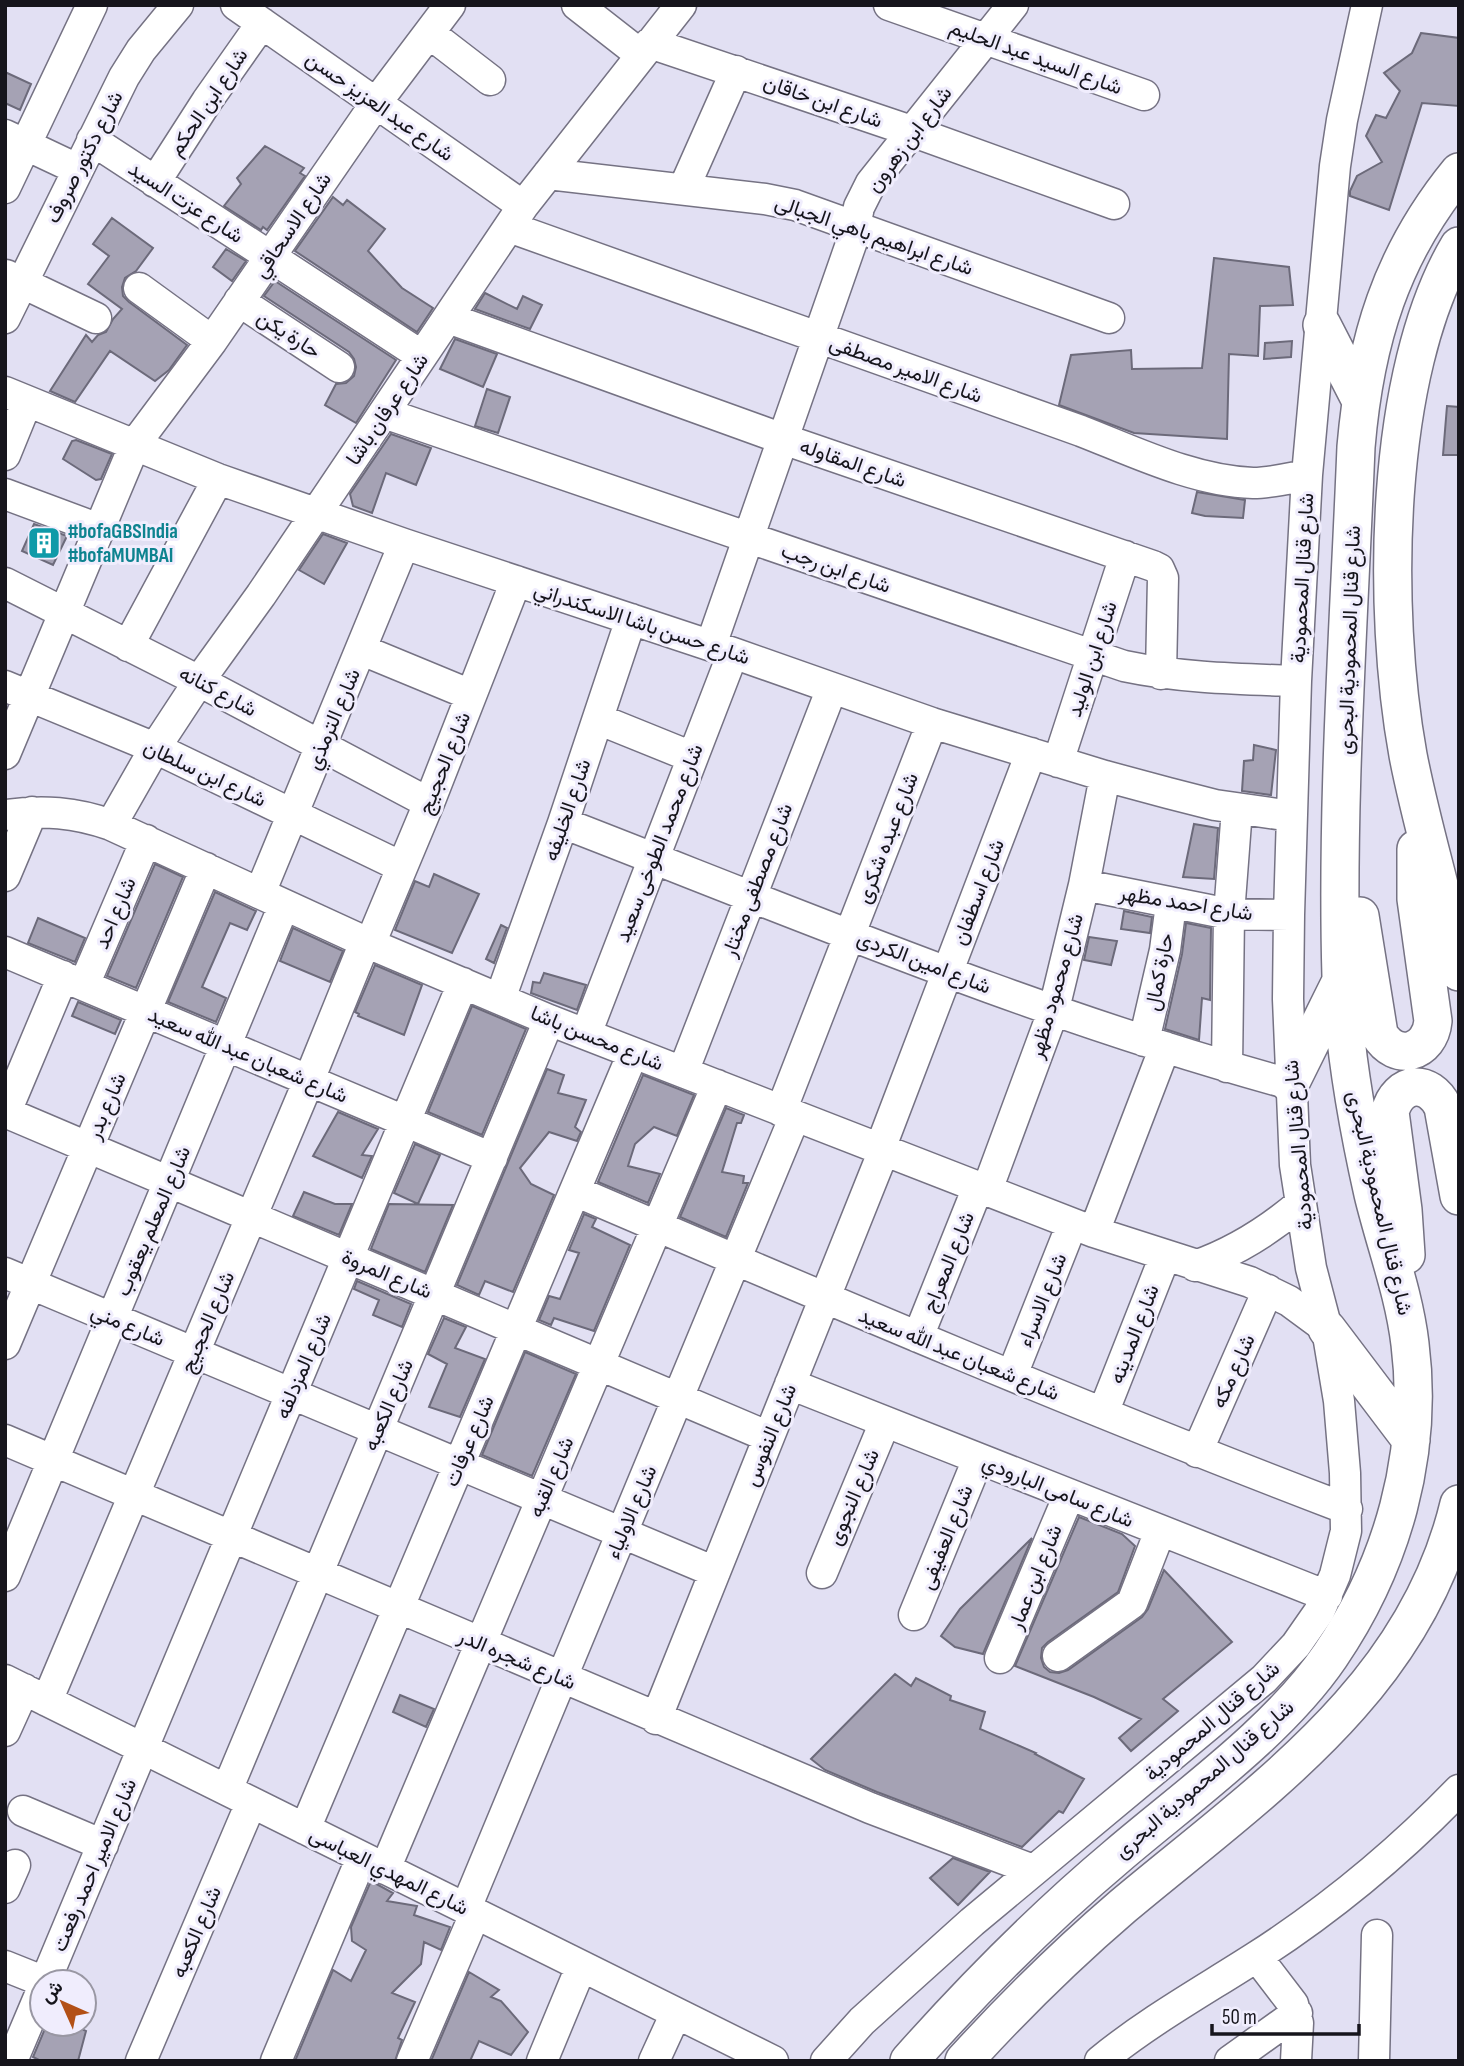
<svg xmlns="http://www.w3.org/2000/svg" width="1464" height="2066" font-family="'Sofia Sans Condensed',Vazirmatn,sans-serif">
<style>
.building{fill:#a5a2b4;stroke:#6c6a7a;stroke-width:2}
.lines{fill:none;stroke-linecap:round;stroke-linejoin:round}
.minor-casing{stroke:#757283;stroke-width:33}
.major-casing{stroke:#757283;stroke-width:40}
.minor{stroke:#fff;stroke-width:30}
.major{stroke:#fff;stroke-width:37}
.labels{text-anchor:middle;stroke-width:6;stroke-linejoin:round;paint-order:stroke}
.street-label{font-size:21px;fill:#16151c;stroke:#f0edfd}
.culture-label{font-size:21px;font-weight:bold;fill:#0d838f;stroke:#f0edfd;text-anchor:start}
</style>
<rect width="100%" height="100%" fill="#e2e0f3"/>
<path class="building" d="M1421 33 1459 38V106L1422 103 1389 210 1350 196V191L1357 176 1382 162 1366 136 1376 115 1386 118 1400 91 1384 73 1412 53Z
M5 72 31 84 20 110 5 103Z
M265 146 304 168 300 173 305 176 267 230 263 227 261 230 224 206 241 184 237 178Z
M333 197 343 205 347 200 385 229 368 251 402 288 433 308 417 332 295 251Z
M112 218 153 248 136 271 125 278 122 287 123 296 129 302 187 345 169 370 155 381 110 351 75 402 50 391 86 335 92 342 98 335 106 332 113 319 122 309 88 284 109 256 93 244Z
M226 249 246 261 232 281 213 267Z
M1214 258 1289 267 1293 305 1260 306 1258 356 1229 354 1227 439 1134 433 1059 405 1071 355 1131 350 1132 369 1202 368Z
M275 281 396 360 356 423 325 405 336 384 346 383 354 376 356 367 354 359 349 352 264 296Z
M485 293 517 309 523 296 542 305 530 329 475 309Z
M455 339 497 354 483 387 440 369Z
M1292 341 1291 357 1264 359 1265 343Z
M487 389 510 397 498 433 475 426Z
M1447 406 1459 407V455H1443Z
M391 434 431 448 416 485 386 473 372 513 353 506 350 494Z
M76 440 112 454 101 479 96 480 63 459 72 441Z
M1197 492 1245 500 1243 518 1205 516 1192 513Z
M34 524 67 536 53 565 22 551Z
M323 534 347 543 324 584 299 570Z
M1254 745 1276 750 1271 795 1242 791 1244 761 1253 760Z
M1194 824 1218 828 1214 879 1183 877Z
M155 864 183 877 136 988 107 976Z
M434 874 479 894 452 953 395 930 415 881 429 887Z
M215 892 256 911 247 930 230 923 202 987 226 998 216 1022 168 1002Z
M1124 911 1152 917 1150 933 1121 929Z
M38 918 85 938 75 962 28 943Z
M1186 923 1211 928 1210 1000 1202 998 1199 1040 1165 1029 1182 954Z
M501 925 507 928 494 963 486 959Z
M293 928 343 951 330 982 280 961Z
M1089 937 1117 941 1111 965 1084 960Z
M375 965 422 985 404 1035 358 1016 359 1014 355 1012Z
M544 973 586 985 577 1010 531 993 533 982 540 983Z
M78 1002 121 1020 115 1034 72 1016Z
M472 1006 526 1029 482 1135 428 1112Z
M547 1069 564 1075 558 1093 586 1100 575 1127 581 1132 577 1141 549 1132 520 1168 531 1184 554 1195 513 1292 485 1281 479 1295 457 1285Z
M643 1075 694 1095 677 1136 654 1127 635 1144 628 1166 660 1174 648 1203 598 1182Z
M726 1108 744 1115 741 1123H737L722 1172 744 1176 743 1183H748L726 1237 680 1217Z
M338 1112 378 1129 362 1155 372 1156 362 1178 313 1156Z
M415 1144 440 1155 418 1204 394 1193Z
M304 1192 335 1204H352L339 1235 293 1216Z
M389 1204 453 1205 425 1272 371 1249Z
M584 1214 596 1219 592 1227 630 1245 594 1331 554 1318 551 1325 539 1320 549 1296 560 1299 579 1253 569 1250Z
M357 1281 411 1304 402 1327 373 1315 379 1300 354 1289Z
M444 1318 466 1327 455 1348 485 1359 460 1417 429 1407 447 1364 428 1354Z
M525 1352 576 1374 532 1476 482 1455Z
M1079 1517 1122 1534 1135 1546 1118 1592 1048 1642 1042 1648 1041 1658 1044 1667 1050 1672 1059 1673 1068 1670 1142 1617 1148 1609 1164 1570 1232 1642 1163 1699 1178 1711 1131 1751 1119 1738 1141 1719 1094 1697 1015 1666Z
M1032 1538 983 1654 955 1647 941 1636 960 1609Z
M895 1674 911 1686 916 1678 951 1696 950 1700 985 1712 980 1729 1036 1753 1035 1754 1084 1779 1063 1813 1059 1811 1022 1847 877 1792 825 1770 811 1759Z
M400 1695 434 1709 426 1727 393 1712Z
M953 1858 990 1872 958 1905 930 1878Z
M371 1881 393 1893 387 1901 417 1906 414 1915 450 1927 441 1950 424 1942 421 1964 392 1993 415 2002 398 2038 402 2040 395 2061H295L333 1970 351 1981 366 1950 352 1941 351 1927Z
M469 1972 499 1990 491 1997 501 2001 528 2032 511 2055 479 2041 470 2061H431Z
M47 2024H71L86 2031 78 2061H41L33 2057Z"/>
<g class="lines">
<defs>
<path id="minor" d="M236 5 523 206
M577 5 641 55
M889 5 1144 95
M429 33 490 80
M650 43 914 132 1114 204
M5 135 77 169
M92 140 422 356
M548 174 765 199 795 205 1109 318
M155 182 207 101 262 23
M5 188 92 5
M684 188 736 71
M509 227 1081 431C1135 452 1194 481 1253 483 1271 483 1290 478 1307 475
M6 275 96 318
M139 288 212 341
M239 301 339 367
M5 318 124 77 141 50 178 5
M448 318 783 439 1153 566 1159 569 1163 578 1161 674
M5 392 218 479 404 544 733 653 932 723 1105 776 1168 793 1215 805 1291 816
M384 413 1124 666C1181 678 1238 679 1296 681
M5 455 27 401
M5 494 99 529
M5 583 199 681 429 803
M711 645 852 241 859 207 871 183 1013 5
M128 646 218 479
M362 650 471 695
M5 686 155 748 402 867
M598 719 692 757
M5 754 135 444 212 341 376 103 450 5
M1058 762 1125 556
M5 815C43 810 75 812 111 825L370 944 549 1020 1094 1232 1250 1282 1289 1301 1327 1329
M563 823C803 916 1042 1017 1290 1084
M111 825 155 748 199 681 261 595 523 206 681 5
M5 876 32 812
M1084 885 1229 914 1289 915
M260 893 404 544
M370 944 429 803 516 581
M5 952 492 1158
M84 985 146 840
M500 999 563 823 631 619
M586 1034 733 653
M1144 1041 1165 950 1171 904
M1227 1067 1229 914 1237 809
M683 1072 832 688
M781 1111 932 723
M5 1112 769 1437
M5 1114 63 976
M880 1149 1031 753
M987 1190 1054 1009 1084 885 1105 776
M575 1191C831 1301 1087 1410 1347 1509
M1094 1232 1165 1047
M1195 1266C1235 1252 1267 1232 1300 1204
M5 1273 715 1572
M918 1337 978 1187
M5 1344 206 868
M1012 1375 1072 1224
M790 1384 1327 1596
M1103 1413 1165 1256
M5 1440 870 1808 1033 1870
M1197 1452 1268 1290
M822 1573 885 1422
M5 1576 284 905
M914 1615 978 1459
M1058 1656 1132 1603 1160 1531
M1000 1658 1069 1495
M5 1680 773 2061
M47 1701 309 1080 365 942
M656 1719 884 1150
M5 1731 24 1689
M227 1790 549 1020
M23 1811 103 1845
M305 1829 633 1053
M385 1869 717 1085
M5 1888 15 1865
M466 1908 795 1116
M1257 1957 1293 2004 1298 2023 1296 2061
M5 1966 45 1982
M45 1982 463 983
M12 2061 42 1990
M141 2061 251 1803
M276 2061 362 1857
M412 2061 475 1914
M542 2061 581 1967
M654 2061 676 2013
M826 2061 862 2021 972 1922 1264 1679 1296 1645 1319 1612 1335 1575 1346 1531 1345 1473 1339 1401 1327 1329 1311 1268 1295 1165 1288 999 1289 915 1296 681 1307 475 1335 166 1342 120 1367 5
M1100 2061C1149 2021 1203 1991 1256 1957 1329 1910 1398 1853 1459 1790
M1230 2061 1297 2013
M1374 2061 1377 1935"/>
<path id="major" d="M1459 246C1383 373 1382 612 1408 755 1422 828 1445 898 1459 972
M1322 325 1360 399
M1360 916 1379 1034C1396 1063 1430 1053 1433 1021L1416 899V849
M1290 1084 1341 981
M1406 1255 1403 1210 1390 1112C1398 1081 1429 1078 1443 1107L1459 1196
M1327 1329 1411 1440
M909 2061C974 1988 1042 1919 1117 1856 1186 1797 1279 1731 1330 1656 1392 1565 1424 1455 1410 1344 1404 1293 1385 1244 1373 1194 1357 1123 1344 1049 1341 977 1336 802 1349 622 1356 447 1365 341 1391 255 1459 172
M964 2061C1014 2006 1067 1954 1123 1906 1259 1792 1415 1689 1459 1504"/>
</defs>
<use href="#minor" class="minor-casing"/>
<use href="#major" class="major-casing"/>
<use href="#minor" class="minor"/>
<use href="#major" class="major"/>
</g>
<defs>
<symbol id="building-square" viewBox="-11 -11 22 22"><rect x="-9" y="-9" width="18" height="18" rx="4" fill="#0f9aa8" stroke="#f0edfd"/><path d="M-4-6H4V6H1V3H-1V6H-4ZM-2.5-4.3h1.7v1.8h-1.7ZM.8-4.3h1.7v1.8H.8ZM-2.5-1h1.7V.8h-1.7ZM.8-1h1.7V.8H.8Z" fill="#fff"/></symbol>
</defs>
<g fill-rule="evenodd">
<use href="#building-square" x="25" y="524" width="38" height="38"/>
</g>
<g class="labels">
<g class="street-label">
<text transform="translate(1036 57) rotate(20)" y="7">شارع السيد عبد الحليم</text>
<text transform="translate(823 101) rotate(19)" y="7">شارع ابن خاقان</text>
<text transform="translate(208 102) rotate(-56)" y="7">شارع ابن الحكم</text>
<text transform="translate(380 106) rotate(35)" y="7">شارع عبد العزيز حسن</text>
<text transform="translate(909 139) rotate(-53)" y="7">شارع ابن زهرون</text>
<text transform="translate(84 157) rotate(-63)" y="7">شارع دكتور صروف</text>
<text transform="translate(186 202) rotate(33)" y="7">شارع عزت السيد</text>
<text transform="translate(292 225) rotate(-56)" y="7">شارع الاسحاقي</text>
<text transform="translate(874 235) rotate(19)" y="7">شارع ابراهيم باهي الجبالى</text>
<text transform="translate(289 334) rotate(33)" y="7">حارة يكن</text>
<text transform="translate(906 369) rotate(20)" y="7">شارع الامير مصطفى</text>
<text transform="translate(387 409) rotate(-56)" y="7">شارع عرفان باشا</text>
<text transform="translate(853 463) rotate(19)" y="7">شارع المقاوله</text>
<text transform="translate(836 568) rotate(19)" y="7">شارع ابن رجب</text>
<text transform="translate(1302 578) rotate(-87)" y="7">شارع قنال المحمودية</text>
<text transform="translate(642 623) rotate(18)" y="7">شارع حسن باشا الاسكندراني</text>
<text transform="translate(1349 640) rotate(-88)" y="7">شارع قنال المحمودية البحرى</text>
<text transform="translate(1092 659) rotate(-72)" y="7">شارع ابن الوليد</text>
<text transform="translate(218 691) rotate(28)" y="7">شارع كنانه</text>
<text transform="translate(333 719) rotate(-67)" y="7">شارع الترمذي</text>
<text transform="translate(444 763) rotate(-68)" y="7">شارع الحجيج</text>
<text transform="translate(205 773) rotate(25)" y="7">شارع ابن سلطان</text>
<text transform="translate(567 810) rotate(-71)" y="7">شارع الخليفه</text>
<text transform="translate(887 838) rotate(-69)" y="7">شارع عبده شكرى</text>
<text transform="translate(659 843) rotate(-69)" y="7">شارع محمد الطوخى سعيد</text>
<text transform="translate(757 880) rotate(-69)" y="7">شارع مصطفى مختار</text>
<text transform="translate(978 892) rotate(-69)" y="7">شارع اسطفان</text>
<text transform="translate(1186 903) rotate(9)" y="7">شارع احمد مظهر</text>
<text transform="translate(115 913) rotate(-67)" y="7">شارع احد</text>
<text transform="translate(924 962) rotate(21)" y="7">شارع امين الكردى</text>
<text transform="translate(1159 972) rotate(-79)" y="7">حارة كمال</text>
<text transform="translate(1056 986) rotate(-74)" y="7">شارع محمود مظهر</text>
<text transform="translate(597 1038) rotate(22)" y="7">شارع محسن باشا</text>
<text transform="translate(248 1055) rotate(23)" y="7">شارع شعبان عبد الله سعيد</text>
<text transform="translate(106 1106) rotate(-67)" y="7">شارع بدر</text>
<text transform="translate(1298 1145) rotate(-95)" y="7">شارع قنال المحمودية</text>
<text transform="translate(1380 1203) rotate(77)" y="7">شارع قنال المحمودية البحرى</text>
<text transform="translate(153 1221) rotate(-67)" y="7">شارع المعلم يعقوب</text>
<text transform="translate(948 1262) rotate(-68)" y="7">شارع المعراج</text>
<text transform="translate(387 1274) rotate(23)" y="7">شارع المروة</text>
<text transform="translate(1042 1300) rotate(-68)" y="7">شارع الاسراء</text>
<text transform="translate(207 1322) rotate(-67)" y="7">شارع الحجيج</text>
<text transform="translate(128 1325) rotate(23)" y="7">شارع مني</text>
<text transform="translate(1134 1334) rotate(-69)" y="7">شارع المدينه</text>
<text transform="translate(959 1354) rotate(22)" y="7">شارع شعبان عبد الله سعيد</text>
<text transform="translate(303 1366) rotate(-67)" y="7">شارع المزدلفه</text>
<text transform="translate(1233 1371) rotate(-66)" y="7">شارع مكه</text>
<text transform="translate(388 1405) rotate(-67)" y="7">شارع الكعبه</text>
<text transform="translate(770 1435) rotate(-68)" y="7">شارع النفوس</text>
<text transform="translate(469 1441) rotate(-67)" y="7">شارع عرفات</text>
<text transform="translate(551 1477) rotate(-67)" y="7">شارع القبه</text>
<text transform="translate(1058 1491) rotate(22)" y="7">شارع سامى البارودي</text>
<text transform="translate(853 1497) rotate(-67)" y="7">شارع النجوى</text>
<text transform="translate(631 1512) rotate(-67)" y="7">شارع الاولياء</text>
<text transform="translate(946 1537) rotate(-68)" y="7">شارع العفيفى</text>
<text transform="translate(1035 1577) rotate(-68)" y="7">شارع ابن عمار</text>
<text transform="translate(517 1659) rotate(23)" y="7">شارع شجره الدر</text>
<text transform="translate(1212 1721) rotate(-41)" y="7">شارع قنال المحمودية</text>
<text transform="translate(1204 1779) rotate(-41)" y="7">شارع قنال المحمودية البحرى</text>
<text transform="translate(94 1865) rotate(-67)" y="7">شارع الامير احمد رفعت</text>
<text transform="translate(389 1871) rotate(26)" y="7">شارع المهدي العباسى</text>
<text transform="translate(196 1932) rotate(-67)" y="7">شارع الكعبه</text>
</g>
<g class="culture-label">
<text x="68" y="538">#bofaGBSIndia<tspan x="68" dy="24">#bofaMUMBAI</tspan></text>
</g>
</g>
<rect width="1464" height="2066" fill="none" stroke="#16151c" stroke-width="14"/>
<g transform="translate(63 2003) rotate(315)"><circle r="33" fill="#f0edfd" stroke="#9997a3" stroke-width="2"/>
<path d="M0-5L12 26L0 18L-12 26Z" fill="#b35016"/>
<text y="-10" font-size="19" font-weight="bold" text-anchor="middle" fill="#16151c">ش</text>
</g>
<path d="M1212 2024v10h147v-10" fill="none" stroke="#16151c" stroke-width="3.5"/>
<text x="1222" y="2024" font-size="21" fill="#16151c" stroke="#f0edfd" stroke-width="5" paint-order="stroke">50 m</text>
</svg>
